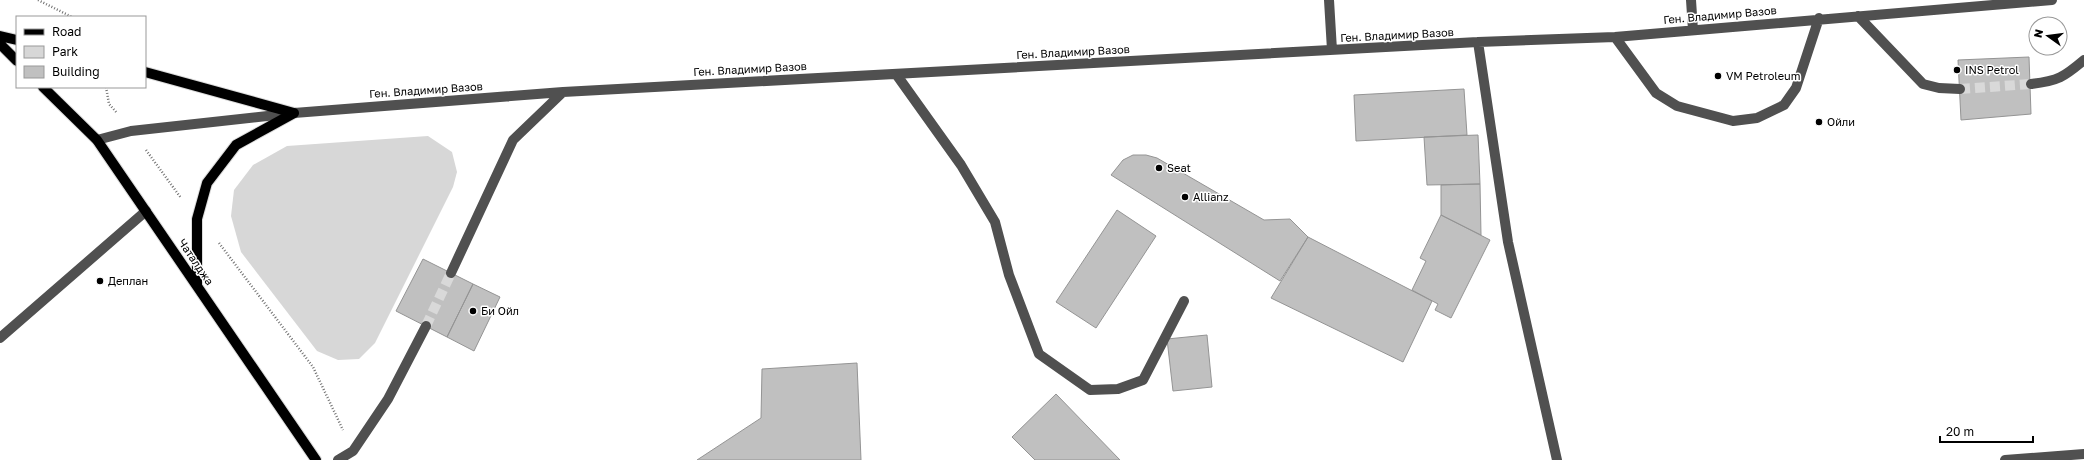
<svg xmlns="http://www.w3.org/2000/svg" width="2084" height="460" font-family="'Golos Text',sans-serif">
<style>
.green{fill:#d7d7d7}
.building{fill:#c0c0c0;stroke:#949494}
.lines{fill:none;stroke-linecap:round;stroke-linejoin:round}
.minor-tunnel{stroke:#d9d9d9;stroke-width:10;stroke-dasharray:10 5;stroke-linecap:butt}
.major-casing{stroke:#dbdbdb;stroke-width:12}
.path{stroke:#727272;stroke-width:2.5;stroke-dasharray:1 2;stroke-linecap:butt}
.minor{stroke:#505050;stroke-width:10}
.major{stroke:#000;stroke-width:10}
.poi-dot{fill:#000;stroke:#fff;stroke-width:1.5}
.labels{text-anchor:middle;stroke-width:3;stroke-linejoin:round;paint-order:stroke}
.street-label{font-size:11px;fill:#000;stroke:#fff}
.poi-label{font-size:11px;fill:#000;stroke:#fff;text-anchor:start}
</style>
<rect width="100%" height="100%" fill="#fff"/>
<path class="green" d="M428 136 452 152 457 172 453 187 375 343 359 359 338 360 317 351 241 252 231 216 234 190 253 165 287 146Z"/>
<path class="building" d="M2029 57 2031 114 1961 120 1958 60Z
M1464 89 1467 135 1356 141 1354 95Z
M1478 135 1480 184 1427 185 1424 137Z
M1133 155H1146L1157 158 1264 220 1290 219 1308 237 1280 281 1111 175 1123 160Z
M1480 184 1481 235 1441 215V185Z
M1117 210 1156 236 1096 328 1056 302Z
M1441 215 1490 240 1451 318 1435 310 1438 304 1412 290 1426 261 1420 258Z
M1308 237 1432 301 1403 362 1271 298Z
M423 259 473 284 447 337 396 311Z
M473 284 500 297 474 351 447 337Z
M1207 335 1212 387 1173 391 1167 339Z
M857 363 861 460H697L761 418 762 369Z
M1056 394 1120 460H1035L1012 437Z"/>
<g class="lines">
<path class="minor-tunnel" d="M1960 89 2031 84
M426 326 451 273"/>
<defs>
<path id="major" d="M0 36 17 40
M0 44 17 61
M145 72 294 113
M43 87 97 140 316 460
M197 285V219L207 183 236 145 294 113"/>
</defs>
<use href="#major" class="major-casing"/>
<path class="path" d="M38 0 72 17
M106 87 109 104 117 113
M146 150 181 198
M219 243 313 367 343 430"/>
<path class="minor" d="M1329 0 1332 50
M1691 0 1693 30
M1858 16 1923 84 1939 88 1960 89
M1615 37 1656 93 1677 106 1733 121 1757 118 1784 105 1796 88 1819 18
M1478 42 1508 242 1557 460
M896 74 961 165 995 222 1009 275 1039 354 1090 390 1118 389 1143 380 1184 301
M2031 84C2058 81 2064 77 2084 60
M97 140 131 131 294 113 563 92 1478 42 1615 37 2052 0
M451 273 513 140 563 92
M0 338 146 211
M338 460 353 451 388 399 426 326
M2005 460 2084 454"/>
<use href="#major" class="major"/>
</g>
<g class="poi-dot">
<circle cx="1957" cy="70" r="4"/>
<circle cx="1718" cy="76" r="4"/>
<circle cx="1819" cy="122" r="4"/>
<circle cx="1159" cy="168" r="4"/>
<circle cx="1185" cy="197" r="4"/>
<circle cx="100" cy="281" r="4"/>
<circle cx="473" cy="311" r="4"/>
</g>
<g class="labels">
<g class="street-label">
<text transform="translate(1720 15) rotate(-5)" y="4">Ген. Владимир Вазов</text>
<text transform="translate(1397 35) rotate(-3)" y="4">Ген. Владимир Вазов</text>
<text transform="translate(1073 52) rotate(-3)" y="4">Ген. Владимир Вазов</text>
<text transform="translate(750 69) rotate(-3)" y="4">Ген. Владимир Вазов</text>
<text transform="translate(426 90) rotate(-4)" y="4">Ген. Владимир Вазов</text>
<text transform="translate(196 262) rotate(56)" y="4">Чаталджа</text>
</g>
<g class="poi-label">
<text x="1965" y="74">INS Petrol</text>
<text x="1726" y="80">VM Petroleum</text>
<text x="1827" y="126">Ойли</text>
<text x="1167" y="172">Seat</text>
<text x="1193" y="201">Allianz</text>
<text x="108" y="285">Деплан</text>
<text x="481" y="315">Би Ойл</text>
</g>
</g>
<rect x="16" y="16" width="130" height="72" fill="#ffffff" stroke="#999999"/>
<rect x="24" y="29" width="20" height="6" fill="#000000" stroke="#999999"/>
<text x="52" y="36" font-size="12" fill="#000000">Road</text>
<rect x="24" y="46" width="20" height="12" fill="#d7d7d7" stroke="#999999"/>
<text x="52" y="56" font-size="12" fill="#000000">Park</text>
<rect x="24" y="66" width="20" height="12" fill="#c0c0c0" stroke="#999999"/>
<text x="52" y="76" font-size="12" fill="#000000">Building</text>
<g transform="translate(2048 36) rotate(284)"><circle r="19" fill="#ffffff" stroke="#999999"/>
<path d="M0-3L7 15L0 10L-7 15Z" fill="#000000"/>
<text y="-6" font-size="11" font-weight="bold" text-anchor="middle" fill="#000000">N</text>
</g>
<path d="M1940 436v6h93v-6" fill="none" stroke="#000000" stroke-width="2"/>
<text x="1946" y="436" font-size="12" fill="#000000" stroke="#ffffff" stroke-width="3" paint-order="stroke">20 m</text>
</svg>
